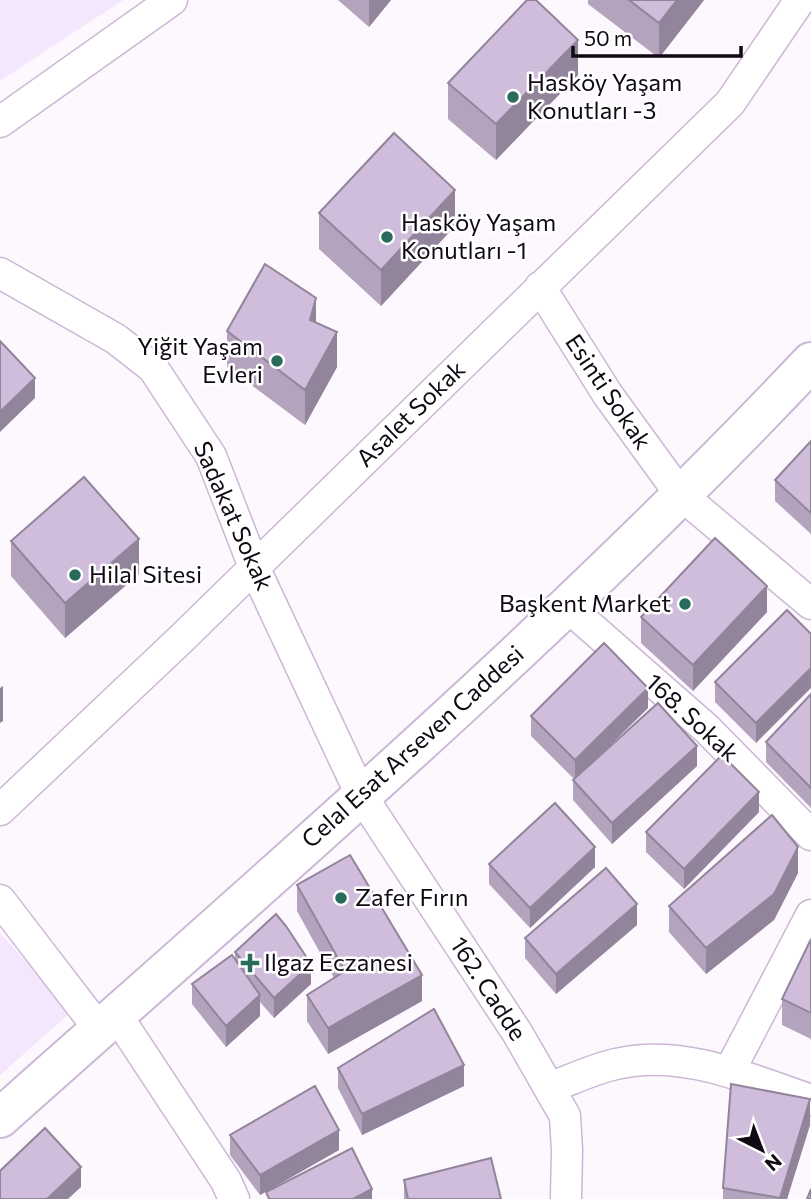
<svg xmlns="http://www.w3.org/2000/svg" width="811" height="1199" font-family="Commissioner,sans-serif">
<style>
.green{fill:#f4e6fc}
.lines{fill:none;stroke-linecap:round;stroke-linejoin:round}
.minor-casing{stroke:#cbb7d6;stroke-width:33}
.major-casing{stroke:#cbb7d6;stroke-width:42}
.minor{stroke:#fff;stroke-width:30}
.major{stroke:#fff;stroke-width:38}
.wall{fill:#b3a3bd}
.shaded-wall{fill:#92849a}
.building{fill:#d0bddc;stroke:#92849a;stroke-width:2}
.poi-dot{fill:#286a5b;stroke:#fff;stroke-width:2.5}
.labels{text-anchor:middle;stroke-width:5;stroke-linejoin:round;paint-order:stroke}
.poi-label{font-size:24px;fill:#100913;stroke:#fff;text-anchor:start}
.street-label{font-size:24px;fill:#100913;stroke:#fff}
</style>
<rect width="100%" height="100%" fill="#fcf8fe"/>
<path class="green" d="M0 0H123L0 81Z
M0 933 71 1012 0 1075Z"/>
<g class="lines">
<defs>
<path id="minor" d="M0 122 172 0
M0 273 116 339 153 368 211 456 254 567 361 795 518 1034 565 1116 567 1150 566 1199
M540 287 608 395 680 494 811 604
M568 607 707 729 811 835
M0 810 179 641 730 103 800 0
M0 900 99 1029
M116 1014 226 1181 234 1199
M729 1072 811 915
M549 1088C571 1080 593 1069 616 1064 682 1048 749 1079 811 1100"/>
<path id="major" d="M0 1118C276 872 557 631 811 362"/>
</defs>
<use href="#minor" class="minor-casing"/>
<use href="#major" class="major-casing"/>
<use href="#minor" class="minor"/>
<use href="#major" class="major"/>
</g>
<path class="wall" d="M338 0H391L369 27Z
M588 0H704L659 58 588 4Z
M578 75 496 160 448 119V83Z
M319 213 455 226 381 306 319 249Z
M316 323 337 367 305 425 227 367V331Z
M811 441V534L775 501V480Z
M11 541 139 574 65 638 11 576Z
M787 610 756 743 715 702V682Z
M767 612 693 691 641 643V617Z
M811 694V808L766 762V742Z
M648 708 596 759 697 766 612 844 573 800V780L574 779 531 736V716Z
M759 812 684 889 646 852V832Z
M489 864 595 867 530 928 489 884Z
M798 873 774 920 706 974 669 932V906Z
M297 885 422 1001 328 1054 307 1021V995L334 978 297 911Z
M637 925 556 994 525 958V938Z
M811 939V1039L782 1025V999Z
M235 952 311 984 274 1018 260 1002V1016L226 1047 192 1004V984L235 959Z
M338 1068 464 1086 362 1135 338 1088Z
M810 1125 787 1199H723V1188Z
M230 1135 339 1150 260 1195 230 1155Z
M404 1180 501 1199H404Z"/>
<path class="shaded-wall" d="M369 0H391L369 27Z
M677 0H704L659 58V23Z
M578 40V75L496 160V124Z
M455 190V226L381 306V270Z
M316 298V333L310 320Z
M337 332V367L305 425V390Z
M35 378V398L0 432V412Z
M139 539V574L65 638V603Z
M767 586V612L693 691V665Z
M811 668V688L756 743V723Z
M3 686V721L0 723V688Z
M648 688V708L575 780V760Z
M697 746V766L612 844V823Z
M759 792V812L684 889V869Z
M595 847V867L530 928V908Z
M798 847V873L774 920 706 974V948Z
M637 904V925L556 994V974Z
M311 964V984L274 1018V998Z
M422 975V1001L328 1054V1028Z
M260 995V1016L226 1047V1026Z
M464 1065V1086L362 1135V1114Z
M810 1099V1125L787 1199H780Z
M339 1130V1150L260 1195V1175Z
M81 1167V1187L68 1199H47Z
M372 1189V1199H353Z"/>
<path class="building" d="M527 0H536L578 40 496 124 448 83Z
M629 0H677L659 23Z
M394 133 455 190 381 270 319 213Z
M265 264 316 298 310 320 337 332 305 390 227 331Z
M0 341 35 378 0 412Z
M811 441V513L775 480Z
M84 477 139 539 65 603 11 541Z
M715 538 767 586 693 665 641 617Z
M787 610 811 634V668L756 723 715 682Z
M604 643 648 688 575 760 531 716Z
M811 694V788L766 742Z
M658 703 697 746 612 823 573 780Z
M722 755 759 792 684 869 646 832Z
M555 803 595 847 530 908 489 864Z
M772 815 798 847 774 894 706 948 669 906Z
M350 855 422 975 328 1028 307 995 345 971 297 885Z
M606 868 637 904 556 974 525 938Z
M276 914 286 926 311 964 274 998 235 952Z
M811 939V1013L782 999Z
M232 955 260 995 226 1026 192 984Z
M434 1009 464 1065 362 1114 338 1068Z
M731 1084 810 1099 780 1198 723 1188Z
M315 1086 339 1130 260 1175 230 1135Z
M45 1128 81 1167 47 1199H0V1171Z
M352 1148 372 1189 353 1199H269L266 1192Z
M491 1158 501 1199H408L404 1180Z
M811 1189V1199H807Z"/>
<g class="poi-dot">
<circle cx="513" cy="97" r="7"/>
<circle cx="387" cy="237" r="7"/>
<circle cx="277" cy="361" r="7"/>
<circle cx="75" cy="575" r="7"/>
<circle cx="685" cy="604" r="7"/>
<circle cx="341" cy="898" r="7"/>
<path d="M246.5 952.5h7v7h7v7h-7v7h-7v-7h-7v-7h7z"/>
</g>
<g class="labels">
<g class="poi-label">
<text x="527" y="91">Hasköy Yaşam<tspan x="527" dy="28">Konutları -3</tspan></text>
<text x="401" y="231">Hasköy Yaşam<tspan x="401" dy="28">Konutları -1</tspan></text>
<text x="263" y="355" text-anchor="end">Yiğit Yaşam<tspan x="263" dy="28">Evleri</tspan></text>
<text x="89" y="583">Hilal Sitesi</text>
<text x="671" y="612" text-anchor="end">Başkent Market</text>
<text x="355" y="906">Zafer Fırın</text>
<text x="264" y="971">Ilgaz Eczanesi</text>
</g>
<g class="street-label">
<text transform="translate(608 392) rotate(56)" y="8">Esinti Sokak</text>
<text transform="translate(411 414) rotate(-44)" y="8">Asalet Sokak</text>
<text transform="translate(233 516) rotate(66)" y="8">Sadakat Sokak</text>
<text transform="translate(692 718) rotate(43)" y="8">168. Sokak</text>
<text transform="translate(413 747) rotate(-42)" y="8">Celal Esat Arseven Caddesi</text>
<text transform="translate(488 989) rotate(57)" y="8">162. Cadde</text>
</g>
</g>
<g transform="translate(762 1150) rotate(138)" stroke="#ffffff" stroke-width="5" paint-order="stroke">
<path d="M0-5L12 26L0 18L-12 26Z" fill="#100913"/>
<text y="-10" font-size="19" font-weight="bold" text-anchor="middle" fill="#100913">N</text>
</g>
<path d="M573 46v10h168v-10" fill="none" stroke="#100913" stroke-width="3.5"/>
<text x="584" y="46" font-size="21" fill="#100913" stroke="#ffffff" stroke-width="5" paint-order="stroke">50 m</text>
</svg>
